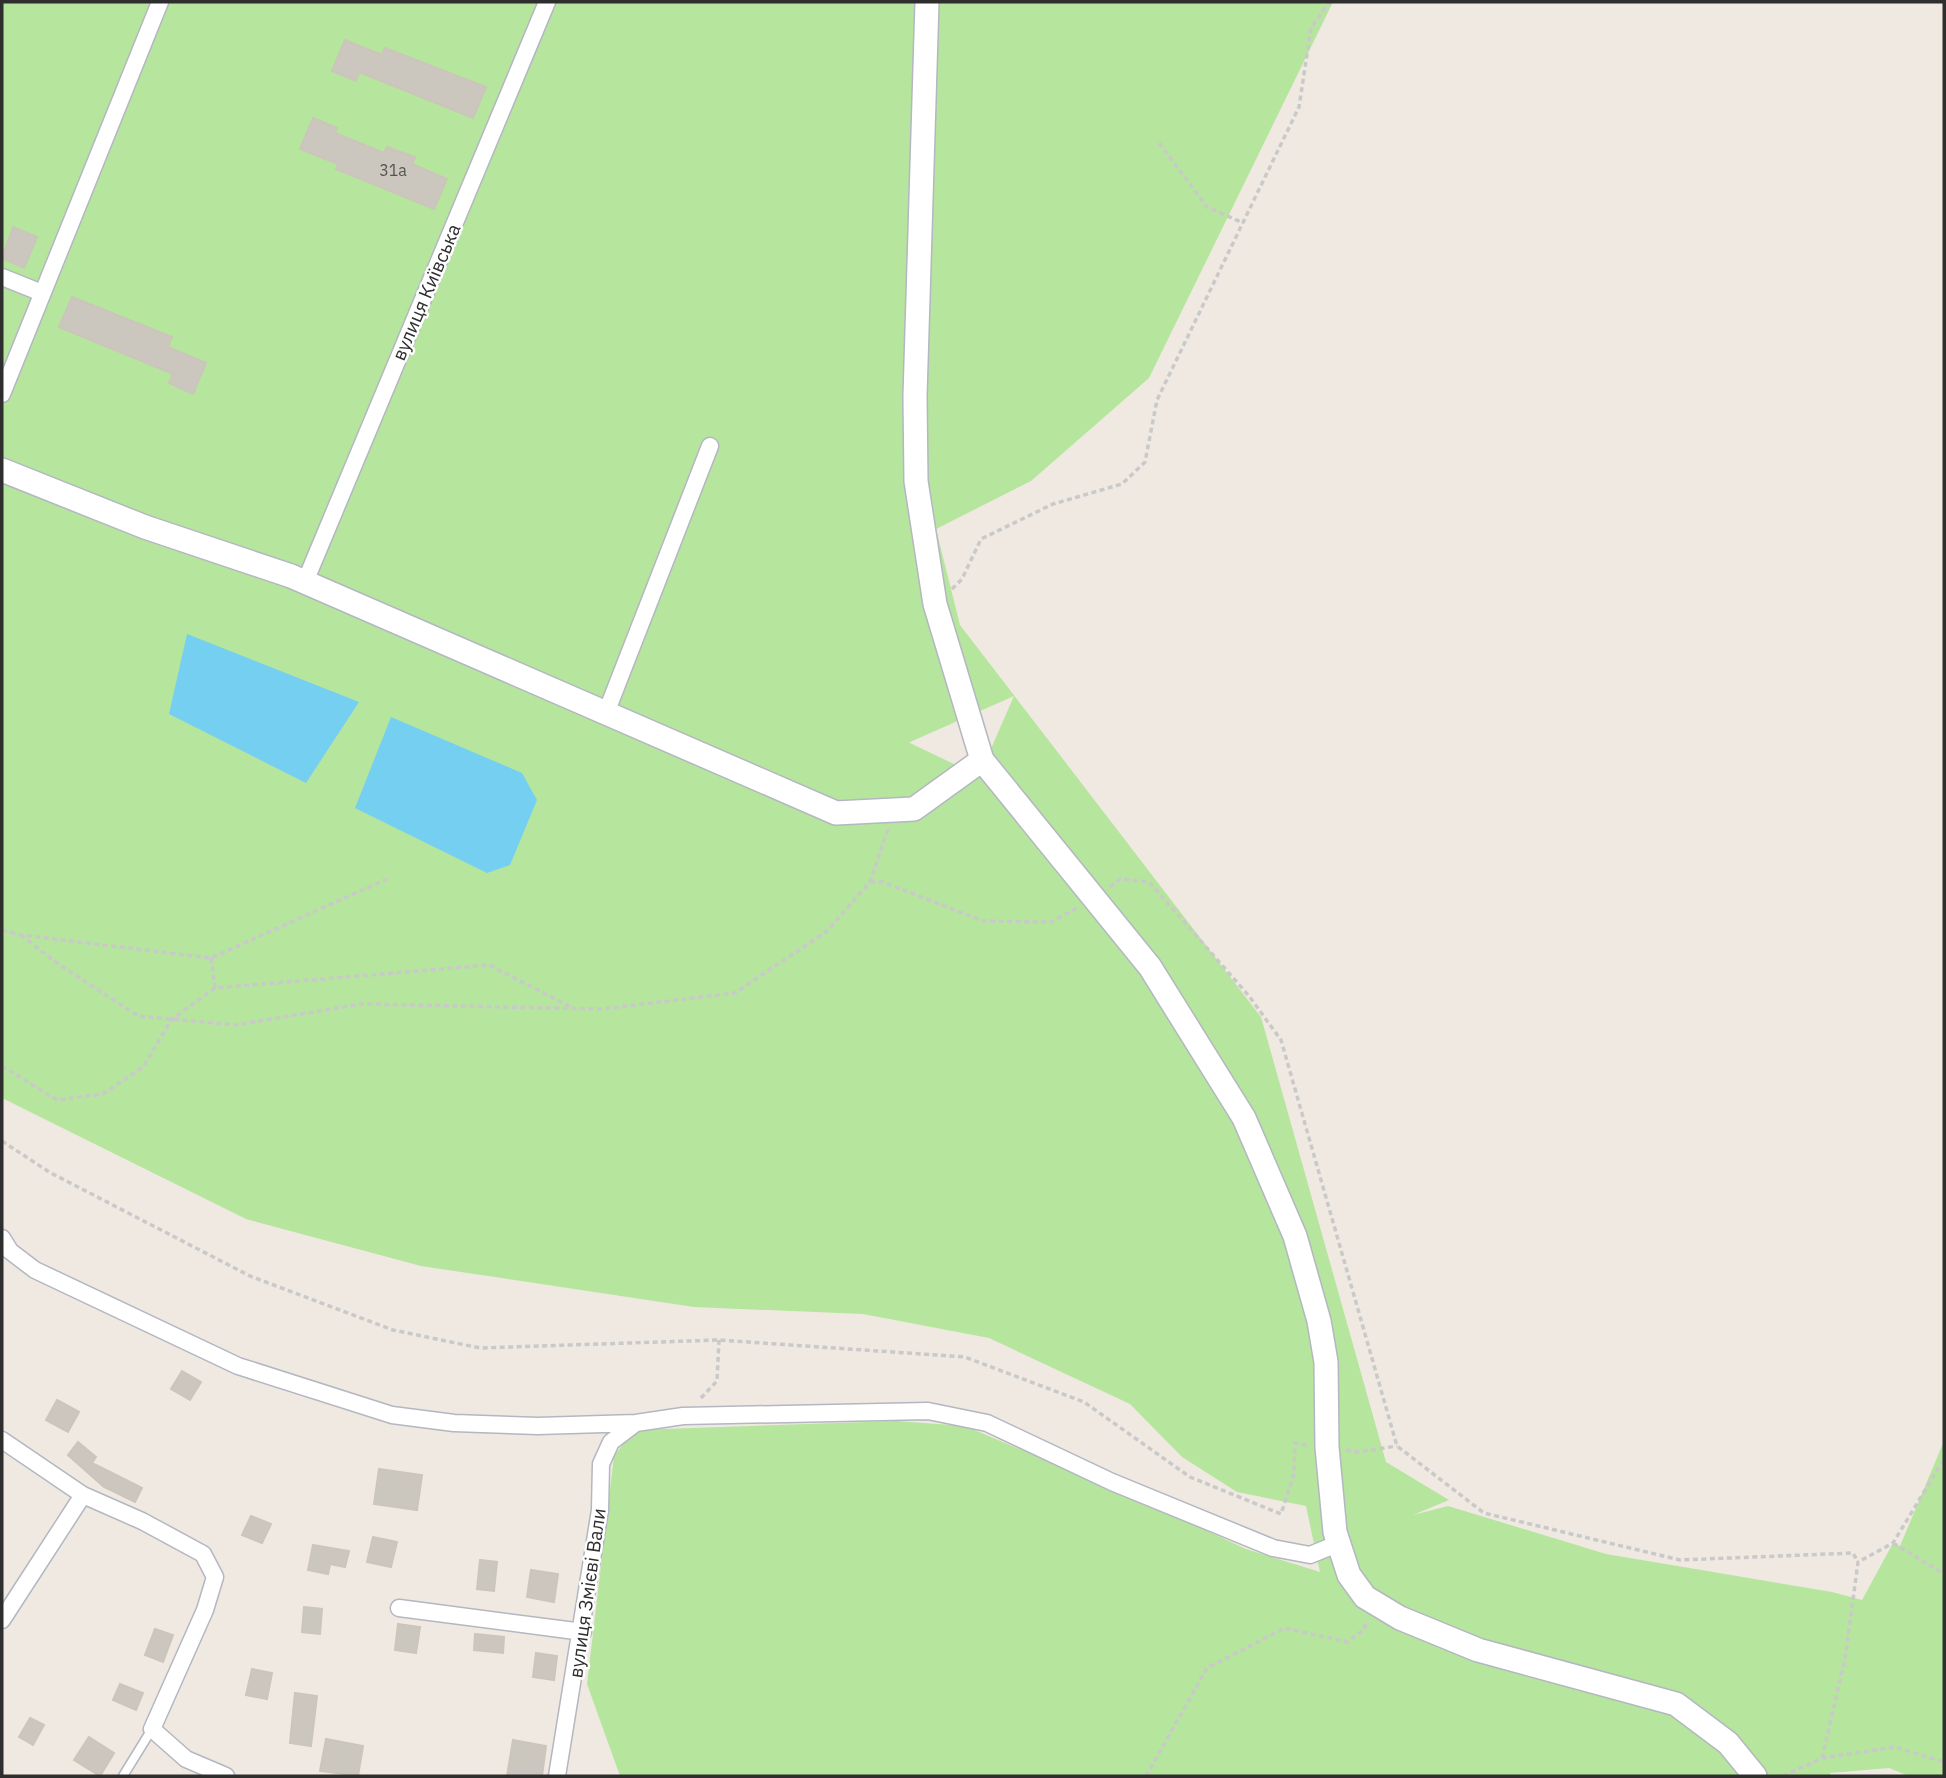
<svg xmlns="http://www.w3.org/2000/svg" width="1946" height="1778" font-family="'IBM Plex Sans',sans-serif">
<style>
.green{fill:#b6e59e;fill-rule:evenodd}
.water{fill:#75cff0}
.building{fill:#cbc7bf;stroke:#cbc5ba;stroke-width:2}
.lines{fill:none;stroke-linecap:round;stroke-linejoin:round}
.lane-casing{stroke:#b4b7c1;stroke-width:11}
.street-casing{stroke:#b4b7c1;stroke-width:19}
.secondary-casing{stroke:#b4b7c1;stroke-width:26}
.path{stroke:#c9c9c9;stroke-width:3.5;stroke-dasharray:5 3.5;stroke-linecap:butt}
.lane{stroke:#fff;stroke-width:8}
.street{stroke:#fff;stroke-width:16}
.secondary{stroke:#fff;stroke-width:23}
.labels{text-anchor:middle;stroke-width:5;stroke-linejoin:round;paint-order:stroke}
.number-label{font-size:16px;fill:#555452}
.street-label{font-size:19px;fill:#2e2e2e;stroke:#fff}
</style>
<rect width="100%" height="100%" fill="#efe9e1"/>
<path class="green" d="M2 2H1333L1149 378 1031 481 936 529 960 625 1261 1017 1386 1462 1449 1500 1413 1515 1448 1506 1606 1554 1832 1592 1862 1600 1893 1543 1900 1546 1944 1441V1776H1909L1889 1768 1830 1773V1776H620L587 1684 614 1456 634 1430 896 1421 965 1426 1154 1506 1246 1549 1320 1572 1306 1506 1237 1492 1182 1457 1130 1404 989 1338 863 1314 694 1307 421 1266 246 1219 2 1098ZM1014 696 979 776 910 743V742Z"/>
<path class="water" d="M187 634 359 702 306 783 169 714Z
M391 717 522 773 537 800 510 865 487 873 355 808Z"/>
<path class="building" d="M345 40 382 55 385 48 486 87 473 118 359 72 356 81 332 71Z
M313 118 337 128 335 133 384 153 387 147 415 157 412 164 447 179 434 209 336 169 338 164 300 149Z
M13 227 37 237 24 268 2 258Z
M72 297 172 337 168 347 206 363 193 394 169 383 173 374 59 327Z
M182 1371 201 1382 190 1400 171 1389Z
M57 1400 79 1412 68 1432 46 1420Z
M78 1442 96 1457 92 1463 142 1488 135 1502 104 1487 68 1455Z
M379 1469 422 1475 417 1510 374 1504Z
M251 1516 271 1524 262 1543 242 1535Z
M373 1537 397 1542 391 1567 367 1562Z
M313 1545 349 1551 345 1567 330 1564 328 1574 308 1570Z
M480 1560 497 1562 494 1591 477 1589Z
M531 1570 558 1574 554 1602 527 1597Z
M304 1607 322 1609 320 1634 302 1632Z
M398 1624 420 1627 416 1653 395 1650Z
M155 1629 173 1635 163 1662 145 1655Z
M475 1634 504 1637 503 1653 474 1650Z
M536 1653 557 1656 554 1680 533 1677Z
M252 1669 272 1673 267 1699 246 1695Z
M120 1684 143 1693 136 1710 113 1700Z
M295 1693 317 1696 311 1746 290 1743Z
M30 1718 44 1725 33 1745 19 1737Z
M89 1737 114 1753 100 1776 74 1760Z
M326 1739 363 1746 358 1776 320 1771Z
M513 1740 546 1746 542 1776H507Z"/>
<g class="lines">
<defs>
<path id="lane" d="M123 1776 152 1729"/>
<path id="street" d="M2 277 42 293
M2 394 160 2
M305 582 547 2
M606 713 710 446
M2 1238 10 1251 35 1270 238 1366 392 1415 454 1423 538 1426 636 1423 683 1416 928 1411 987 1423 1112 1482 1273 1548 1310 1555 1337 1544
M2 1440 83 1495 142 1521 203 1554 215 1577 205 1610 152 1729 186 1759 226 1776
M399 1608 583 1632
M2 1620 83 1495
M557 1776 600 1510 601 1464 611 1442 636 1423"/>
<path id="secondary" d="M927 2 915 396 916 481 935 604 982 760 1150 967 1244 1118 1295 1236 1319 1321 1326 1362 1327 1447 1335 1532 1349 1575 1365 1597 1400 1618 1478 1650 1676 1704 1728 1743 1755 1776
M2 470 145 527 291 576 836 813 914 809 982 760"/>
</defs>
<use href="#lane" class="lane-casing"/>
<use href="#street" class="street-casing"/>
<use href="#secondary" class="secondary-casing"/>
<path class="path" d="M1159 143 1207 207 1241 222
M952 589 962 579 981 539 1053 504 1122 484 1145 462 1157 400 1299 107 1311 28 1329 2
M870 882H883L983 921 1051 922 1077 908
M1110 887 1120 879 1149 882 1249 996 1281 1040 1397 1446 1484 1513 1680 1560 1853 1553 1858 1562
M2 930 21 935 211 958 387 879
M21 935 54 961 138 1016 236 1025 361 1004 602 1009 735 993 827 931 870 882 888 829
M211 958 215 988 489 965 573 1008
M2 1066 57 1100 103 1094 143 1067 172 1019 215 988
M2 1141 49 1172 250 1276 393 1330 480 1348 719 1340 965 1357 1084 1402 1190 1477 1281 1514 1294 1474 1295 1443 1307 1445
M701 1398 717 1381 719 1340
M1346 1450 1358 1452 1397 1446
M1893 1543 1944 1574
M1822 1758 1845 1659 1858 1562 1893 1543 1944 1459
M1146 1776 1207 1668 1285 1628 1347 1642 1365 1629V1620
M1783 1776 1822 1758 1895 1747 1944 1762"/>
<use href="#lane" class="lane"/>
<use href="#street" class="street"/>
<use href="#secondary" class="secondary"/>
</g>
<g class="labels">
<g class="number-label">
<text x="393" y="176">31а</text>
</g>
<g class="street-label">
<text transform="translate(426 292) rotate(-67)" y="7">вулиця Київська</text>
<text transform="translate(587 1593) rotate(-82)" y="7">вулиця Змієві Вали</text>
</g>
</g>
<rect width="1946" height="1778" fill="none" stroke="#2e2e2e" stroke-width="7"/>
</svg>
